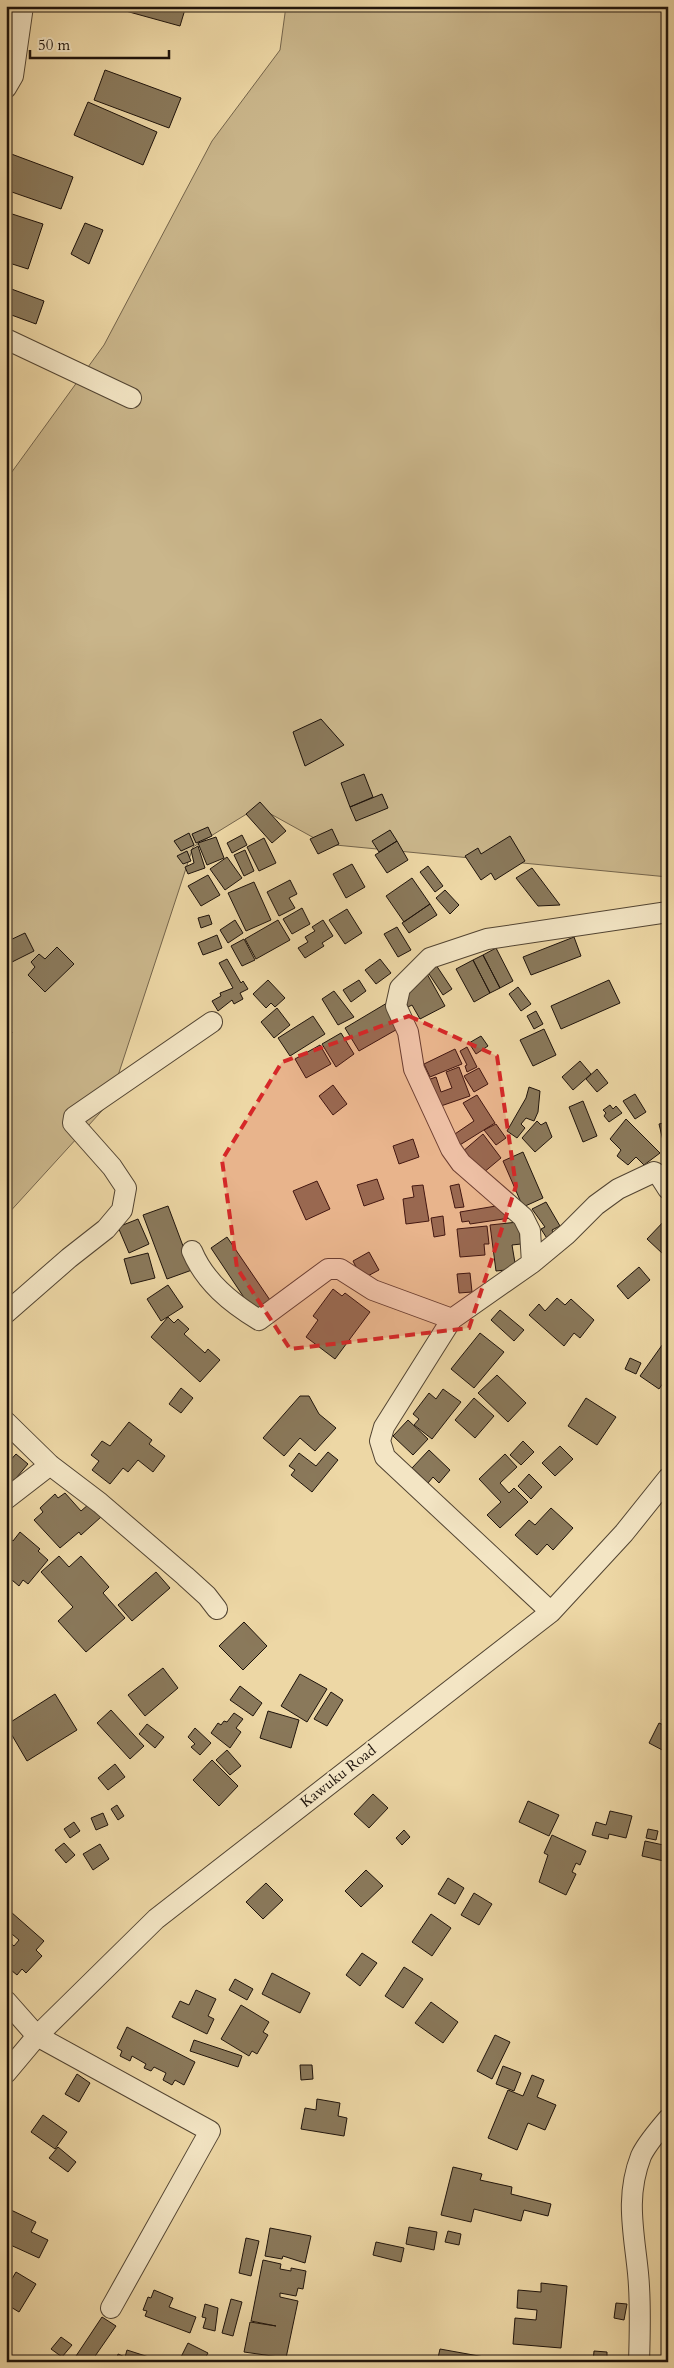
<svg xmlns="http://www.w3.org/2000/svg" width="674" height="2368" font-family="Cardo,serif">
<style>
.green{fill:#cab68b;stroke:#74644b}
.building{fill:#8a795b;stroke:#1e130b}
.lines{fill:none;stroke-linecap:round;stroke-linejoin:round}
.minor-casing{stroke:#524432;stroke-width:22}
.minor{stroke:#f3e5c4;stroke-width:20}
.marked{fill:#d62828;fill-opacity:0.2;stroke:#d62828;stroke-width:4;stroke-dasharray:10 6;stroke-linejoin:round}
.labels{text-anchor:middle;stroke-width:4.5;stroke-linejoin:round;paint-order:stroke}
.street-label{font-size:15px;fill:#1e130b;stroke:#f3e5c4}
</style>
<rect width="100%" height="100%" fill="#edd7a5"/>
<filter id="stains"><feTurbulence type="fractalNoise" baseFrequency=".004" numOctaves="4"/><feColorMatrix values="0 0 0 0 .2 0 0 0 0 .09 0 0 0 0 .02 0 0 0 .5 -.17"/></filter>
<radialGradient id="worn" r=".72"><stop offset=".6" stop-color="#630" stop-opacity="0"/><stop offset="1" stop-color="#630" stop-opacity=".3"/></radialGradient>
<path class="green" d="M286 6H668V877L325 844 258 807 193 847 109 1103 6 1216V480L104 345 212 141 280 50Z"/>
<path class="building" d="M123 6H186L180 26 122 10Z
M105 70 181 98 169 128 94 100Z
M88 102 157 132 143 165 74 135Z
M6 152 73 177 61 209 6 190Z
M6 212 43 224 28 269 6 262Z
M85 223 103 230 89 264 71 254Z
M6 287 44 301 36 324 6 313Z
M321 719 344 745 305 766 293 732Z
M364 774 373 797 350 807 341 783Z
M382 794 388 808 356 821 350 807Z
M260 802 286 831 272 843 246 814Z
M208 827 212 836 196 843 192 834Z
M332 829 339 844 318 854 310 839Z
M390 830 397 841 379 852 372 841Z
M189 833 194 845 181 851 174 841Z
M242 835 247 845 232 853 227 843Z
M510 836 525 861 495 880 491 873 481 880 465 856 478 848 481 854Z
M216 837 224 858 207 865 198 843Z
M264 838 276 863 259 871 247 847Z
M397 841 408 860 387 873 375 855Z
M198 846 205 868 188 874 185 867 194 863 191 850Z
M245 850 254 871 244 876 234 855Z
M187 851 191 861 183 864 177 856Z
M227 857 242 878 225 890 210 869Z
M352 864 365 887 346 898 333 874Z
M428 866 443 886 435 892 420 872Z
M532 868 560 905 538 906 516 878Z
M208 875 220 895 201 906 188 886Z
M412 878 430 904 404 922 386 896Z
M290 880 297 894 289 898 295 908 279 916 267 892Z
M254 882 271 920 246 931 228 893Z
M445 890 459 905 450 914 436 898Z
M430 904 437 915 409 933 402 923Z
M302 908 310 924 292 934 283 919Z
M347 909 362 933 345 944 329 920Z
M209 915 212 924 201 928 198 918Z
M235 920 243 933 228 943 220 930Z
M278 920 290 940 256 959 245 939Z
M323 920 333 936 322 943 324 946 305 958 298 948 308 942 305 937 315 931 312 927Z
M397 927 411 950 398 957 384 934Z
M25 933 34 951 6 965V942Z
M217 935 222 948 203 955 198 943Z
M574 937 581 956 531 975 523 957Z
M244 939 255 960 242 966 231 946Z
M57 947 74 964 45 992 28 975 35 967 31 962 39 954 45 959Z
M496 948 513 981 500 988 483 955Z
M483 955 500 988 490 993 473 960Z
M227 959 241 983 243 981 248 989 240 993 243 999 234 1004 232 1000 218 1011 212 1001 221 996 220 993 233 988 219 963Z
M380 959 391 973 376 984 365 970Z
M473 960 490 993 474 1002 456 969Z
M434 962 452 989 443 995 425 968Z
M426 972 445 1006 420 1019 412 1005 408 1007 402 994 417 986 413 979Z
M268 980 285 998 275 1007 271 1003 266 1008 253 994Z
M359 980 366 991 351 1002 343 990Z
M609 980 620 1003 561 1029 551 1006Z
M518 987 531 1004 521 1011 509 994Z
M334 991 354 1017 338 1025 322 999Z
M387 1003 401 1027 359 1051 345 1028Z
M277 1008 290 1025 274 1038 261 1022Z
M536 1011 543 1024 534 1029 527 1016Z
M313 1016 325 1034 290 1056 278 1038Z
M8 1021 12 1033 6 1035V1022Z
M544 1029 556 1055 533 1066 520 1040Z
M341 1033 354 1054 336 1067 322 1044Z
M481 1036 488 1046 476 1054 469 1043Z
M320 1045 331 1064 306 1078 295 1059Z
M467 1047 477 1067 467 1072 465 1066 467 1065 460 1051Z
M455 1049 462 1064 430 1077 424 1064Z
M580 1061 591 1074 573 1090 562 1077Z
M459 1067 470 1096 435 1108 425 1081 436 1077 441 1092 452 1088 446 1072Z
M479 1068 488 1084 474 1092 464 1076Z
M597 1069 608 1083 597 1092 586 1079Z
M333 1085 347 1104 333 1115 319 1096Z
M529 1087 540 1091 538 1112 534 1121 526 1118 521 1124 525 1128 517 1138 507 1131 526 1098Z
M635 1094 646 1112 635 1119 623 1101Z
M477 1095 495 1123 455 1148 449 1138 474 1121 463 1103Z
M583 1101 597 1136 583 1142 569 1107Z
M610 1105 613 1109 616 1106 622 1113 609 1122 604 1116 606 1113 603 1110Z
M626 1119 660 1153 644 1165 636 1157 628 1165 617 1156 621 1150 610 1139Z
M537 1121 541 1125 546 1122 552 1137 535 1152 522 1138Z
M668 1122V1148L665 1149 659 1124Z
M496 1124 506 1138 496 1145 484 1130Z
M483 1134 501 1158 483 1173 462 1152Z
M413 1139 419 1157 399 1164 393 1146Z
M523 1152 543 1198 523 1207 503 1161Z
M377 1179 384 1199 364 1206 357 1185Z
M317 1181 330 1209 306 1220 293 1191Z
M459 1184 464 1207 455 1208 450 1186Z
M423 1185 429 1221 406 1224 403 1199 414 1197 412 1186Z
M546 1202 560 1226 552 1230 555 1236 548 1240 541 1229 545 1227 532 1209Z
M508 1204 510 1218 470 1224 469 1221 462 1222 460 1212Z
M168 1206 192 1270 167 1279 143 1215Z
M443 1216 445 1235 434 1237 431 1218Z
M667 1218 668 1249 663 1254 647 1239Z
M138 1219 149 1244 129 1253 118 1227Z
M518 1222 521 1244 512 1245 516 1269 496 1271 490 1225Z
M487 1226 489 1244H484L485 1255 460 1257 457 1229Z
M227 1237 272 1303 255 1314 211 1248Z
M369 1252 379 1270 362 1279 353 1261Z
M148 1253 155 1278 131 1284 124 1259Z
M639 1267 650 1280 628 1299 617 1286Z
M470 1273 472 1292 459 1293 457 1274Z
M168 1285 183 1307 161 1321 147 1299Z
M333 1289 342 1296 345 1293 370 1312 335 1359 306 1337 318 1320 313 1316Z
M557 1298 565 1305 571 1299 594 1320 580 1338 574 1333 564 1346 529 1315 539 1304 545 1311Z
M500 1310 524 1330 514 1341 491 1320Z
M168 1317 174 1323 178 1319 189 1329 184 1334 205 1353 208 1349 220 1360 200 1382 151 1337Z
M480 1333 504 1352 474 1388 451 1369Z
M665 1341 668 1343V1376L659 1389 640 1376Z
M630 1358 641 1363 636 1374 625 1369Z
M497 1375 526 1403 508 1422 478 1393Z
M181 1388 193 1398 181 1413 169 1404Z
M443 1389 461 1402 432 1439 414 1425 419 1419 413 1414 429 1393 436 1399Z
M300 1396H309L319 1414 336 1428 315 1451 300 1438 284 1456 263 1438Z
M474 1398 494 1416 475 1438 455 1420Z
M586 1398 616 1417 597 1445 568 1426Z
M408 1420 428 1439 413 1455 393 1436Z
M129 1422 152 1440 149 1444 165 1456 153 1472 138 1460 128 1472 123 1468 110 1484 92 1470 99 1461 91 1455 102 1441 110 1446Z
M523 1441 534 1452 521 1465 510 1455Z
M560 1446 573 1459 555 1476 542 1463Z
M429 1450 450 1470 439 1483 433 1477 428 1483 412 1468Z
M328 1452 338 1460 312 1492 291 1475 295 1470 289 1466 299 1453 316 1466Z
M16 1454 28 1464 12 1483 6 1478V1465Z
M505 1454 517 1467 500 1483 509 1493 514 1488 528 1502 500 1528 487 1515 501 1502 479 1479Z
M529 1474 542 1487 531 1499 518 1486Z
M65 1493 81 1511 89 1504 101 1517 81 1535 79 1532 60 1548 34 1520 43 1512 40 1508 55 1494 58 1498Z
M551 1508 573 1528 553 1550 547 1544 537 1555 515 1535 529 1520 535 1525Z
M20 1532 40 1549 38 1551 48 1560 28 1584 23 1580 19 1586 6 1575V1539L8 1537 13 1541Z
M59 1556 69 1567 81 1556 109 1587 103 1593 125 1618 86 1652 58 1621 73 1607 41 1572Z
M156 1572 170 1588 132 1621 118 1605Z
M244 1622 267 1646 243 1670 219 1646Z
M163 1668 178 1688 145 1716 128 1695Z
M300 1674 327 1689 307 1722 281 1706Z
M240 1686 262 1703 253 1716 230 1700Z
M331 1692 343 1700 327 1726 314 1719Z
M55 1694 77 1730 27 1761 6 1725Z
M111 1710 144 1746 130 1759 97 1723Z
M668 1710V1724L662 1720Z
M268 1711 299 1720 291 1748 260 1738Z
M234 1713 243 1719 236 1728 241 1732 230 1748 211 1733 218 1723 221 1725 224 1721 227 1722Z
M659 1723 668 1727V1753L649 1743Z
M147 1724 164 1737 155 1748 139 1734Z
M195 1728 211 1743 200 1755 191 1747 195 1744 188 1737Z
M227 1750 241 1766 230 1775 216 1760Z
M212 1760 238 1786 219 1806 193 1780Z
M115 1764 125 1777 108 1790 98 1778Z
M373 1794 388 1808 369 1828 354 1814Z
M528 1801 559 1815 549 1836 519 1822Z
M117 1805 124 1816 118 1820 111 1809Z
M610 1811 632 1816 626 1838 609 1834 608 1839 592 1835 596 1822 606 1825Z
M103 1813 108 1825 96 1830 91 1818Z
M74 1822 80 1831 70 1838 64 1829Z
M648 1829 658 1831 656 1840 646 1838Z
M404 1830 410 1837 402 1845 396 1838Z
M552 1835 586 1851 580 1865 576 1863 572 1872 576 1874 566 1895 539 1882 548 1855 544 1853Z
M645 1841 668 1846V1862L642 1856Z
M64 1843 75 1855 66 1863 55 1850Z
M100 1844 109 1859 93 1870 83 1854Z
M366 1870 383 1886 361 1907 345 1891Z
M448 1878 464 1888 455 1904 438 1894Z
M266 1883 283 1900 263 1919 246 1902Z
M474 1893 492 1904 479 1925 461 1915Z
M11 1912 44 1941 36 1950 42 1956 26 1973 22 1969 17 1975 6 1966V1939L14 1946 19 1940 6 1929V1917Z
M431 1914 451 1928 432 1956 412 1942Z
M362 1953 377 1963 360 1986 346 1975Z
M404 1967 423 1979 403 2008 385 1996Z
M272 1973 310 1993 300 2013 262 1994Z
M235 1979 253 1989 247 2000 229 1990Z
M196 1990 216 1999 208 2016 214 2019 207 2034 172 2017 180 2001 189 2005Z
M431 2002 458 2022 443 2043 415 2023Z
M241 2005 269 2022 263 2032 268 2035 257 2054 252 2051 249 2056 221 2039Z
M127 2027 195 2062 184 2085 175 2080 172 2085 163 2080 166 2073 154 2067 151 2071 144 2068 146 2064 132 2056 130 2061 120 2056 122 2051 117 2048Z
M495 2035 510 2042 492 2079 477 2071Z
M194 2040 242 2056 238 2067 190 2051Z
M300 2065H312L313 2079 301 2080Z
M503 2066 521 2073 514 2091 496 2084Z
M77 2074 90 2083 79 2102 65 2094Z
M532 2075 544 2080 537 2097 556 2105 545 2130 528 2123 517 2150 488 2138 508 2090 523 2096Z
M317 2099 340 2103 338 2116 347 2118 344 2136 301 2129 305 2108 316 2110Z
M43 2115 67 2132 55 2149 31 2132Z
M58 2147 76 2162 68 2172 49 2158Z
M453 2167 482 2174 480 2180 512 2187 511 2194 551 2204 548 2216 524 2210 521 2221 474 2209 471 2222 441 2215Z
M11 2210 36 2222 31 2232 48 2240 39 2258 6 2243V2220Z
M409 2227 437 2232 434 2250 406 2244Z
M270 2228 311 2236 305 2263 283 2256 282 2259 265 2256Z
M448 2231 461 2234 459 2245 445 2242Z
M246 2238 259 2241 251 2276 239 2273Z
M376 2242 404 2248 401 2262 373 2255Z
M263 2260 281 2264 280 2269 291 2271V2268L306 2271 303 2289 298 2288 296 2296 280 2293V2297L298 2301 286 2358 244 2352 250 2322 276 2326 251 2321Z
M16 2272 36 2284 19 2312 6 2304V2289Z
M541 2283 567 2286 561 2348 513 2344 515 2318 536 2320 537 2310 517 2308 518 2290 541 2292Z
M154 2290 173 2298 169 2307 196 2317 190 2333 145 2316 147 2311 143 2310 148 2297 151 2298Z
M231 2299 242 2302 233 2336 222 2333Z
M616 2303 627 2304 624 2320 614 2318Z
M205 2304 218 2308 215 2331 203 2328 206 2318 202 2317Z
M102 2317 116 2326 91 2362H72Z
M61 2337 72 2345 62 2357 51 2349Z
M188 2343 208 2353 203 2362H191L181 2357Z
M440 2349 490 2358V2362H437Z
M127 2350 155 2359 154 2362H116L118 2354 125 2357Z
M594 2351 607 2352V2362H593Z"/>
<g class="lines">
<defs>
<path id="minor" d="M6 88 13 76 23 6
M6 339 131 398
M192 1251C205 1282 231 1303 259 1320L328 1269H340L373 1290 452 1319
M532 1263 530 1231 523 1217 461 1163 451 1149 414 1069 408 1032 396 1006 400 988 430 958 487 939 668 912
M6 1313 69 1258 106 1229 122 1210 126 1188 112 1167 73 1123 74 1117 212 1022
M6 1422 50 1465 100 1503 185 1576 207 1596 217 1609
M6 1499 50 1465
M551 1612 385 1457 380 1441 384 1427 452 1319 532 1263 567 1234 596 1205 618 1189 654 1172 659 1175 668 1189
M6 2001 37 2036 210 2131 111 2308
M6 2073 37 2036 156 1919 551 1612 624 1533 668 1478
M639 2362C640 2332 641 2303 638 2273 634 2232 625 2197 641 2156 647 2143 659 2130 668 2119"/>
</defs>
<use href="#minor" class="minor-casing"/>
<use href="#minor" class="minor"/>
</g>
<path class="marked" d="M409 1016 497 1056 516 1186 469 1328 290 1349 237 1268 222 1160 282 1062Z"/>
<g class="labels">
<g class="street-label">
<text transform="translate(338 1776) rotate(-38)" y="5">Kawuku Road</text>
</g>
</g>
<rect width="674" height="2368" fill="none" stroke="#edd7a5" stroke-width="25"/>
<rect x="8" y="8" width="659" height="2353" fill="none" stroke="#1e130b" stroke-width="2.5"/>
<rect x="12" y="12" width="649" height="2343" fill="none" stroke="#1e130b"/>
<path d="M30 50v8h139v-8" fill="none" stroke="#1e130b" stroke-width="2.5"/>
<text x="38" y="50" font-size="15" fill="#1e130b" stroke="#f3e5c4" stroke-width="4" paint-order="stroke">50 m</text>
<rect width="100%" height="100%" filter="url(#stains)"/>
<rect width="100%" height="100%" fill="url(#worn)"/>
</svg>
